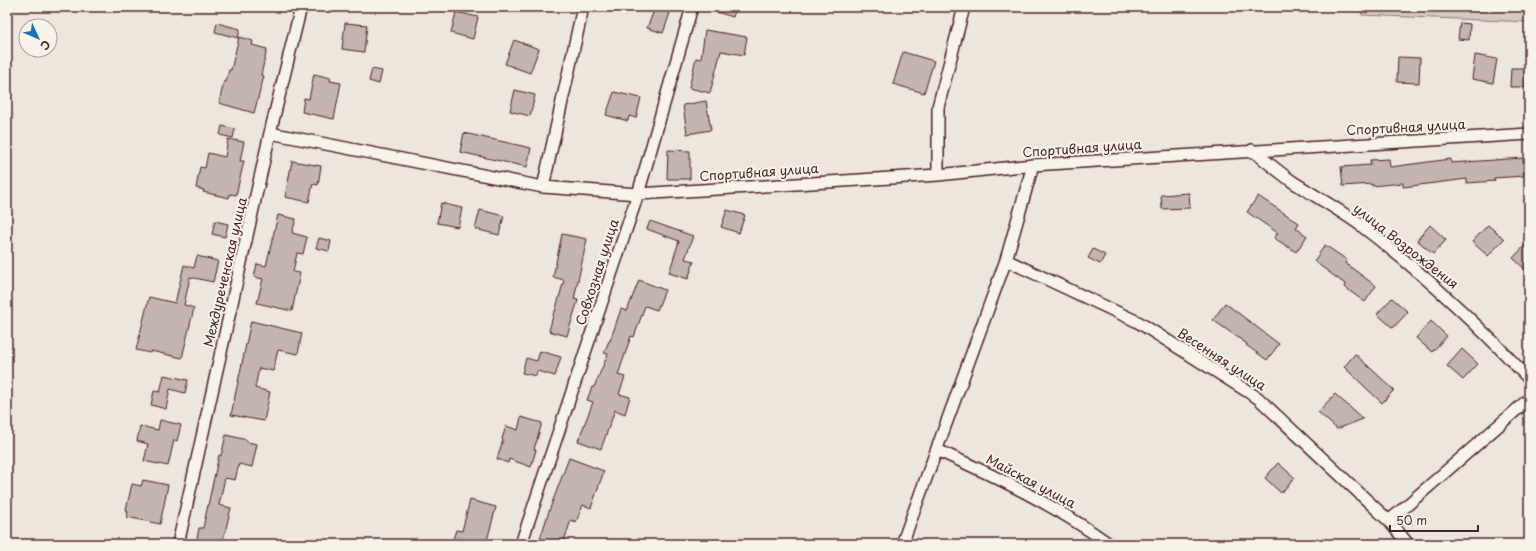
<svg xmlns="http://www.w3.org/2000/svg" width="1536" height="551" font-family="'Playpen Sans',sans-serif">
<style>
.green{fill:#d5c9c2;stroke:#907476}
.building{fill:#c4b5b0;stroke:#4a1f2b}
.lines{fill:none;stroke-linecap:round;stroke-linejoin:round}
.minor-casing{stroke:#4a1f2b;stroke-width:14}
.minor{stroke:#f7f3e8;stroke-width:11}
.labels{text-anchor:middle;stroke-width:4;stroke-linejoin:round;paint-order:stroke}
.street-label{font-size:13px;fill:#4a1f2b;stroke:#f7f3e8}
</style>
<rect width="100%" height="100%" fill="#ece6dd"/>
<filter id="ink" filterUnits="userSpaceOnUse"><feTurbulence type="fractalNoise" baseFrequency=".025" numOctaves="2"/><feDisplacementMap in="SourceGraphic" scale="8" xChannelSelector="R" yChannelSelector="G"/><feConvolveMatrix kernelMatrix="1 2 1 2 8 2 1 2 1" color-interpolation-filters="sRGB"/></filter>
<g filter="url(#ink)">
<path class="green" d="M1359 7H1529V22L1362 15Z"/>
<path class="building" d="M707 7H736L733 17 707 9Z
M655 8 670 13 663 33 647 28Z
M456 12 478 17 473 39 451 33Z
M217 23 240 29 238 38 215 32Z
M345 23 367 25 364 52 342 49Z
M1460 23 1470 24 1469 40 1458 39Z
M705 30 747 37 744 55 721 51 710 93 689 88 696 58 701 59Z
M239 37 253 41 252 45 267 49 261 75 264 76 254 113 219 103 224 81 226 82 229 70H231Z
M514 40 539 49 530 73 505 64Z
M903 52 934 61 924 93 893 84Z
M1475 55 1497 59 1493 83 1472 79Z
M1398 57 1420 58 1419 83 1397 82Z
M1511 68H1529V87H1510Z
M372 69 382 71 379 84 369 81Z
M314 74 331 78 330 81 341 83 334 119 302 112 304 98 309 99Z
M515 90 535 95 530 116 510 111Z
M614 92 641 98 636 118 629 116 628 121 606 115Z
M706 101 711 130 687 134 683 105Z
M222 126 235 129 233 138 220 135Z
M464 133 531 148 527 167 460 152Z
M228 139 244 142 240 161H244L236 195 230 194 229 198 203 192 204 190 196 188 200 167 205 168 208 153 225 157Z
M668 150 690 151V179H667Z
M1523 158 1524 176 1494 178 1495 181 1467 183V179L1403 187V183L1372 186V184L1343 186 1341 167 1371 165 1370 160 1389 159 1390 167 1451 159V163Z
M292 161 321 166 318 185 313 184 309 202 285 197Z
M1189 193 1190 208 1162 209 1161 195Z
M1258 196 1299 223 1296 228 1307 236 1296 252 1274 238 1278 233 1247 212Z
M441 203 462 208 458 227 437 223Z
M480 210 504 216 499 235 475 229Z
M727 210 745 215 739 233 721 227Z
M278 215 296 219 292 233 307 237 303 254 297 253 293 272 300 273 292 311 257 303 263 279 254 277 257 264 266 266Z
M215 221 228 224 225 237 212 234Z
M650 221 693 236 685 259 694 261 688 279 669 273 679 241 647 229Z
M1430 225 1446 240 1433 254 1417 240Z
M1488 225 1504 239 1488 256 1472 242Z
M562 234 587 239 574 299 578 300 567 336 549 331 554 312H555L564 280 553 277Z
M319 238 331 241 329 251 316 248Z
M1529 241V273L1513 258Z
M1325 245 1347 260 1345 263 1376 286 1365 302 1344 287 1345 284 1314 261Z
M1093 249 1105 255 1100 264 1088 258Z
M197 256 218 261 213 282 190 277 184 305 194 308 182 358 151 351 150 353 136 350 149 297 175 303 184 265 194 268Z
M639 280 665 290 657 310 645 306 634 337 631 336 618 375 625 377 619 394 630 397 625 414 615 410 601 449 578 441 593 402 587 400 592 387H594L608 354 604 353 609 341H610L621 309 627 311Z
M1392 298 1408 312 1393 328 1377 314Z
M1225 303 1279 344 1267 360 1246 345 1247 344 1213 320Z
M251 321 302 333 298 354 278 350 273 371 259 368 255 388 270 392 264 421 231 415Z
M1431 321 1447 336 1432 352 1416 338Z
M1462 349 1478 364 1463 380 1447 366Z
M540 351 561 357 555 376 537 371 536 376 522 373 526 358 537 361Z
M1355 354 1394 390 1382 403 1344 367Z
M164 375 188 380 185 393 170 389 166 409 151 405 154 391 160 392Z
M1335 394 1363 419 1337 429 1318 412Z
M521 417 542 423 534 449 536 450 531 467 509 459 508 463 497 459 503 440 502 439 506 426 518 430Z
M160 420 181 425 177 441 174 440 168 466 144 461 148 444 137 441 140 426 158 430Z
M226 435 247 440V442L257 444 252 467 239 464 235 480 225 478 219 505 231 508 222 544H196L199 528H203L219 455 221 456Z
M569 458 604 471 591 508 583 505 576 522 571 520 563 544H557L540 539 549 511Z
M1278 463 1295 478 1281 493 1265 478Z
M143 480 168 485 160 524 127 517 128 511 126 510 132 484 141 486Z
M470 500 496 507 486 544H471L453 539 456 530 462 531Z"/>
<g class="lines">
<defs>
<path id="minor" d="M270 133 543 187 638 194 938 175 1033 165 1529 134
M1252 150C1266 161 1279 172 1293 182 1315 196 1338 209 1359 224 1421 271 1476 322 1529 379
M938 175V107L964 7
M543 187 583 7
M1006 260 1138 322 1258 398 1389 521 1408 544
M937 450C997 477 1055 505 1109 544
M1389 521 1529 399
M178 544 270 133 301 7
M521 544 638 194 692 7
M902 544 1006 260 1033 165"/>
</defs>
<use href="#minor" class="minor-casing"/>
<use href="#minor" class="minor"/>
</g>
</g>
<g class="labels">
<g class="street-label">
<text transform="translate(1406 127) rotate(-3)" y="5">Спортивная улица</text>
<text transform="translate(1082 148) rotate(-4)" y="5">Спортивная улица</text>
<text transform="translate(759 172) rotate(-4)" y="5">Спортивная улица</text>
<text transform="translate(1406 246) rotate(38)" y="5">улица Возрождения</text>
<text transform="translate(225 272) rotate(-77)" y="5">Междуреченская улица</text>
<text transform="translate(597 272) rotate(-72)" y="5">Совхозная улица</text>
<text transform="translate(1222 359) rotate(33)" y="5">Весенняя улица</text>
<text transform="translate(1031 481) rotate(28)" y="5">Майская улица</text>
</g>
</g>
<rect width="1536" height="551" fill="none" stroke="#f7f3e8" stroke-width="24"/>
<rect x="12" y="12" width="1512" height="527" fill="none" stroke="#4a1f2b" stroke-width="1.5" filter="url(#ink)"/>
<g transform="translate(38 38) rotate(134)"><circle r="19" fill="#f7f3e8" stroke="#b29e9c"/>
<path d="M0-3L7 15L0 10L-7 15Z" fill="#1f6fb2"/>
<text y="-6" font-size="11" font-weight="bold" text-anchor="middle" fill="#4a1f2b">С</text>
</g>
<path d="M1390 525v6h88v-6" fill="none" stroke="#4a1f2b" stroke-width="2"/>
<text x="1396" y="525" font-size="12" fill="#4a1f2b" stroke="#f7f3e8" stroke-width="3" paint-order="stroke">50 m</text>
</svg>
